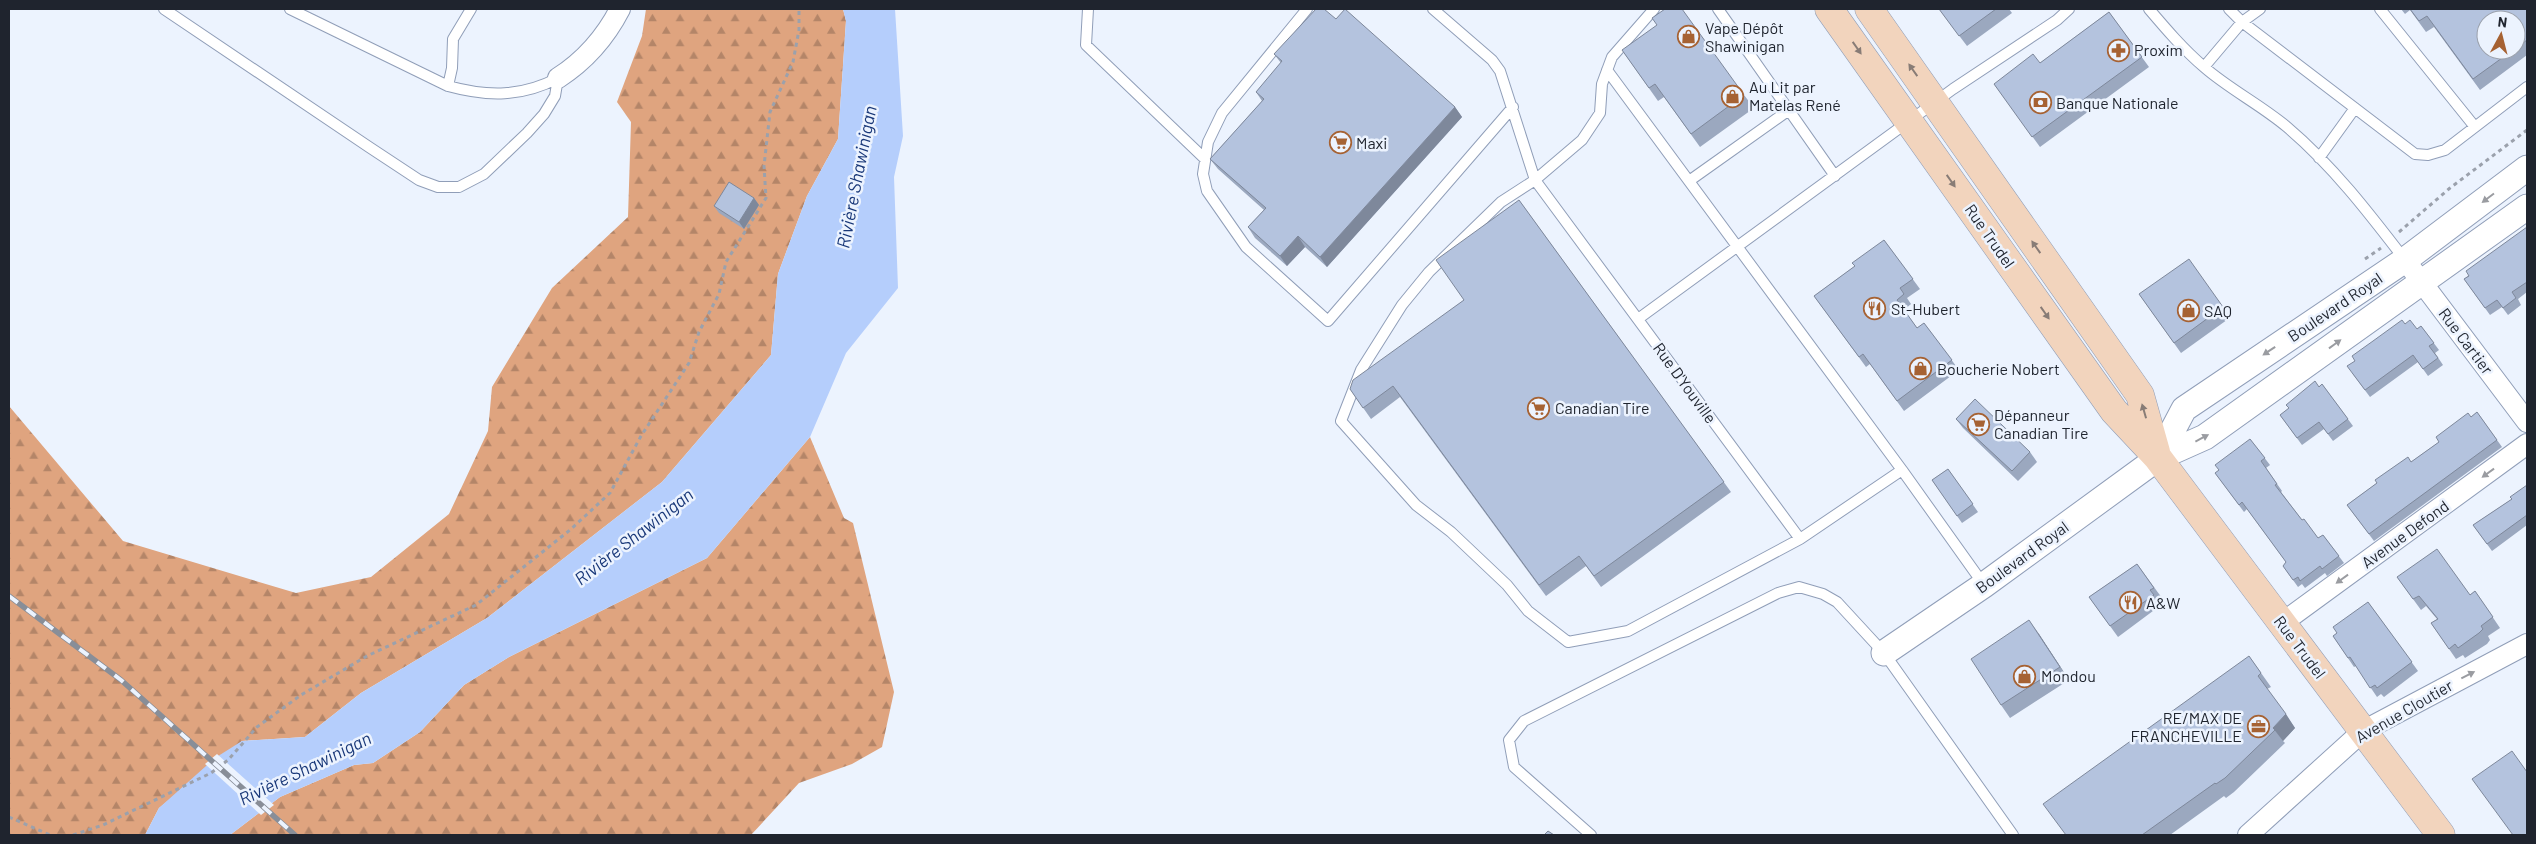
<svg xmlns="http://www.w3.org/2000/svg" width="2536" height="844" font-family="Barlow,sans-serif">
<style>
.forest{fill:url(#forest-firs)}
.water{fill:#b5cefc}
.pier{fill:#ecf3fe}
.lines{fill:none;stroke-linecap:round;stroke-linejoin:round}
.service-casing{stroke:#909eb8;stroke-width:12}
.minor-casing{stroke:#909eb8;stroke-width:22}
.tertiary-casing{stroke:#909eb8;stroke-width:27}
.secondary-casing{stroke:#909eb8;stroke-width:29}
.path{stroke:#9ba1ac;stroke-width:3;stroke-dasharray:4 4;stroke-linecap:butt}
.service{stroke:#fff;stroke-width:10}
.minor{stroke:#fff;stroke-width:20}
.tertiary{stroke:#fff;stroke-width:25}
.secondary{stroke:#f2d4bd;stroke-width:28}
.rail-casing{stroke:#888e98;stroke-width:5.5}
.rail{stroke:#ecf3fe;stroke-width:4;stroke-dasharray:11;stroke-linecap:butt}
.wall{fill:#9ba8bf;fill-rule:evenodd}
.shaded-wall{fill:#7e889b}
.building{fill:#b4c3de;stroke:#7e889b}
.oneway{fill:#887c76}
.oneway2{fill:#9a9ca1}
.labels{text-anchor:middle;stroke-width:5;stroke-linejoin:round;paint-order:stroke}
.poi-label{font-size:16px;fill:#1f242e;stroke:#ecf3fe;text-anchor:start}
.street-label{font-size:16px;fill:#1f242e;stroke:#ecf3fe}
.water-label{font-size:18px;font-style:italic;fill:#193879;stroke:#ecf3fe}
</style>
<defs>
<pattern id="forest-firs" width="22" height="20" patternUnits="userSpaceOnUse" patternTransform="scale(1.25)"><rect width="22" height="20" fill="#dfa47f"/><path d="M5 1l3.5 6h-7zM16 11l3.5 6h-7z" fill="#b48568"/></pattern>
</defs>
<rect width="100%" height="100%" fill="#ecf3fe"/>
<path class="forest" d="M646 9H843L846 21 838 139 807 196 778 274 771 355 662 482 487 618 361 693 305 737 242 741 159 808 145 835H9V406L123 541 296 593 371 577 449 514 488 431 492 387 552 288 628 217 631 122 617 102 642 36Z
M810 437 844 518 853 523 894 692 882 747 852 764 799 783 751 835H230L280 797 354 765 373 763 420 732 464 685 509 657 707 558Z"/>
<path class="water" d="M843 9H895L903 136 894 177 898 288 846 353 810 437 707 558 509 657 464 685 420 732 373 763 354 765 280 797 230 835H145L159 808 215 758 242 741 305 737 361 693 487 618 662 482 771 355 778 274 807 196 838 139 846 21Z"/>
<path class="pier" d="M217 754 274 805 261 815 205 764Z"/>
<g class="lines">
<defs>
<path id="service" d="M164 9 369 147 419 180 438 187H459L484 174 527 133 544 114 555 96 558 78C522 97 488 97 448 86L290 9
M1088 9 1086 45 1205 159
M1307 9 1222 113 1208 142 1203 174 1207 191 1246 247 1328 321 1513 107
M1433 9 1492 60 1500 71 1535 180 1800 539 1902 470 1984 585
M1654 9 1612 57 1602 84 1600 113 1582 140 1535 180 1501 202 1429 272 1402 305 1361 370 1341 421 1416 505 1451 532 1507 585 1528 611 1568 642 1628 631 1800 539
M1718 9 1835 176
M2149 9C2166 29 2183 49 2204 67 2229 89 2261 105 2287 127 2332 165 2369 213 2405 260
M2229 9 2242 22 2415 154 2428 155 2445 150 2527 87
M2380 9 2475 127
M2204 67 2242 22 2260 9
M1607 70 1902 470
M448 86 452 68 453 39 471 9
M2319 158 2355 108
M1689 181 1789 110
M1638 319 1953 89 2057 20 2069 9
M1591 835 1514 767 1509 740 1524 721 1778 593 1799 587 1823 594 1837 602 1884 653 2013 835"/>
<path id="minor" d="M558 78C586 60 605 38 620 9
M2405 260 2527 422
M2282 623 2527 444
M2248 835 2363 731 2527 644"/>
<path id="tertiary" d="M2158 458 2184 409 2405 260 2527 168
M1884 653 1984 585 2158 458 2205 437 2527 207"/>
<path id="secondary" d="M1829 9 2114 411 2158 458 2441 835
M1869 9 2140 395 2156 452"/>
</defs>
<use href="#service" class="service-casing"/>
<use href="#minor" class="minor-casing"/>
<use href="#tertiary" class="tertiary-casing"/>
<use href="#secondary" class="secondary-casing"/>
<path class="path" d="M2399 232 2450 188 2527 130
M2365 259 2381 248
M9 817 50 835
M73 835 103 825 211 773 228 760 257 727 301 695 367 656 476 605 570 530 610 493 641 436 689 363 699 332 719 294 726 262 766 198 764 166 770 112 793 62 799 30V9"/>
<use href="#service" class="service"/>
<use href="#minor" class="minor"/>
<use href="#tertiary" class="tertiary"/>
<use href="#secondary" class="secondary"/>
<defs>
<path id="rail" d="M9 596 121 680 295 835"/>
</defs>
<use href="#rail" class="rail-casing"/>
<use href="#rail" class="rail"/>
</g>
<path class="wall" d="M1939 9H2009L2012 13 1967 46Z
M2401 9H2527V55L2480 90 2434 27 2426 32 2410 10 2405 14ZM2516 20V50H2486Z
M2109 12 2149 67 2040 147 1994 84 2040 63Z
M1336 19 1455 107 1462 117 1327 267 1305 247 1287 266 1255 238 1248 227 1264 210 1218 169 1210 159 1262 101 1256 92 1281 63 1274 54Z
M1622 50 1744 95 1754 108 1700 147 1664 97 1658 101Z
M754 198 759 205 744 229 719 213 714 206Z
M1519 200 1731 492 1601 587 1586 566 1546 596 1400 397 1371 419 1350 389 1464 300Z
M2527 227V292L2518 299 2521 305 2508 315 2502 307 2490 315 2464 279Z
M1884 240 1920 289 1907 298 1911 304 1904 310 1917 328 1924 323 1959 370 1904 411 1870 364 1866 367 1814 296 1855 266Z
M2139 294 2223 307 2231 317 2181 353Z
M2421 326 2439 350 2435 353 2443 365 2428 376 2418 362 2370 397 2352 373Z
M2322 384 2353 426 2333 441 2324 429 2302 445 2280 415Z
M2477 412 2502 447 2374 541 2347 505 2377 483 2411 462 2439 442Z
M1956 419 2030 452 2037 462 2018 481 1963 428Z
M2250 439 2270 465 2266 468 2282 491 2281 492 2302 520 2318 538 2323 535 2344 563 2327 576 2325 573 2305 588 2302 584 2298 587 2283 566 2286 562 2247 509 2244 512 2215 473 2219 470Z
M1948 469 1978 512 1962 523 1932 480Z
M2527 485V525L2492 551 2473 525 2512 499Z
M2137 564 2162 598 2158 601 2161 605 2118 637 2089 597Z
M2397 577 2470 595 2475 591 2500 628 2488 636 2490 640 2487 644 2465 658 2463 655 2456 659 2431 623 2437 619 2426 606 2421 610Z
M2368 602 2418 671 2384 697 2381 694 2377 697 2356 666 2354 667 2333 636 2337 633Z
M2039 634 2069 680 2010 718 2001 705Z
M2249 656 2271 687 2267 689 2295 728 2283 741 2285 743 2234 792 2226 798 2224 796 2170 835H2065Z"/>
<path class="shaded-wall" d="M1455 107 1462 117 1327 267 1320 257Z
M754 198 759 205 744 229 739 222Z
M1298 236 1305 247 1287 266 1280 256Z
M2029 620 2039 634 2069 680 2060 667Z
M2286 714 2295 728 2283 741 2273 728Z"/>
<path class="building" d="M1316 9H1324L1336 19 1345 9 1455 107 1320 257 1298 236 1280 256 1248 227 1266 208 1210 159 1264 99 1256 92 1282 61 1274 54Z
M1665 9H1682L1744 95 1691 134 1655 84 1649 88 1622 50 1657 25 1652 18Z
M1939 9H1996L1959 36Z
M2410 9H2527V40L2516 48V20H2486V50H2513L2473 79 2427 16 2419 21Z
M2109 12 2142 57 2032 137 1994 84 2033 54 2040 63Z
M729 182 754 198 739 222 714 206Z
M1519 200 1724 482 1594 576 1579 556 1539 585 1393 386 1363 408 1350 389 1353 380 1464 300 1436 260Z
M2527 227V282L2512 292 2516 298 2503 308 2497 300 2485 308 2464 279 2469 276 2466 271Z
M1884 240 1913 279 1900 288 1904 294 1897 300 1917 328 1924 323 1952 360 1897 401 1863 354 1859 357 1814 296 1855 266 1852 263Z
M2189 259 2223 307 2174 343 2139 294Z
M2402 320 2405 324 2410 320 2417 329 2421 326 2434 343 2429 346 2438 358 2423 369 2413 355 2365 390 2347 366 2355 361 2352 356 2373 341Z
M2315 381 2319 387 2322 384 2348 419 2328 434 2319 422 2297 438 2280 415 2289 408 2286 405Z
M1975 399 2030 452 2012 471 1956 419Z
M2477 412 2497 440 2369 534 2347 505 2377 483 2375 480 2408 457 2411 462 2439 442 2436 437 2468 413 2471 417Z
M2250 439 2265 458 2261 461 2277 484 2275 485 2302 520 2304 519 2318 538 2323 535 2339 556 2322 569 2320 566 2300 581 2298 577 2293 580 2283 566 2286 562 2242 502 2239 505 2215 473 2219 470 2215 465Z
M1948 469 1973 504 1957 516 1932 480Z
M2527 485V515L2487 544 2473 525 2512 499 2510 497Z
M2437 549 2470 595 2475 591 2493 617 2481 626 2483 629 2479 633 2458 648 2455 644 2449 649 2431 623 2438 619 2419 596 2413 599 2397 577Z
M2137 564 2154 588 2150 590 2154 595 2110 626 2089 597Z
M2368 602 2412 662 2377 688 2375 685 2370 688 2350 657 2348 658 2333 636 2337 633 2333 627Z
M2029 620 2060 667 2001 705 1971 659Z
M2249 656 2261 673 2258 676 2286 714 2273 728 2275 730 2225 778 2216 784 2215 783 2142 835H2066L2043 804Z
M2512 751 2527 772V835H2513L2472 779Z
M1548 831 1554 835H1544Z"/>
<defs><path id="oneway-solid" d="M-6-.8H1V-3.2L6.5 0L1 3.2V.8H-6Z" transform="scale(1.25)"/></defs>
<g class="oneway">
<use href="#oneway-solid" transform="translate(1857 48) rotate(55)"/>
<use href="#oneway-solid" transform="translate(1913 70) rotate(-125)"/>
<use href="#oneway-solid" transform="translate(1951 181) rotate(55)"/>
<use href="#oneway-solid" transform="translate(2036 247) rotate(-125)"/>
<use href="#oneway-solid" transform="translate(2045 313) rotate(55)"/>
<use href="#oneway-solid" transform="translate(2144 411) rotate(-106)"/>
</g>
<g class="oneway2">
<use href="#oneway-solid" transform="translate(2488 198) rotate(143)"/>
<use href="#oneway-solid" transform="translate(2335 344) rotate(-36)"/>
<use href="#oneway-solid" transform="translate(2269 351) rotate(146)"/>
<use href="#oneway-solid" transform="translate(2202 438) rotate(-28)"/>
<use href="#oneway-solid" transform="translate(2488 473) rotate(144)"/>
<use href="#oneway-solid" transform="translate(2342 579) rotate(144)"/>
<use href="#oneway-solid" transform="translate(2468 675) rotate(-27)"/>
</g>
<defs>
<symbol id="shop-ring" viewBox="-11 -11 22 22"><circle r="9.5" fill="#ecf3fe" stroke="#a66233" stroke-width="1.5"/><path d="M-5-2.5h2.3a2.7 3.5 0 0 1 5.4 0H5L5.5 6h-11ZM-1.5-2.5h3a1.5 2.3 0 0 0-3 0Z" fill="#a66233"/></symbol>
<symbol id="pharmacy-ring" viewBox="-11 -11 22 22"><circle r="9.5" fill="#ecf3fe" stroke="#a66233" stroke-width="1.5"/><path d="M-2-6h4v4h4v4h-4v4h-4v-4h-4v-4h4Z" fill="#a66233"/></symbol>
<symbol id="bank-ring" viewBox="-11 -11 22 22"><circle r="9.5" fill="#ecf3fe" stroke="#a66233" stroke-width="1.5"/><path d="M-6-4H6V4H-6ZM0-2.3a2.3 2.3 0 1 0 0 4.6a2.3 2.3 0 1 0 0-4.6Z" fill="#a66233"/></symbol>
<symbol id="supermarket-ring" viewBox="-11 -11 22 22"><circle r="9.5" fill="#ecf3fe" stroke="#a66233" stroke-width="1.5"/><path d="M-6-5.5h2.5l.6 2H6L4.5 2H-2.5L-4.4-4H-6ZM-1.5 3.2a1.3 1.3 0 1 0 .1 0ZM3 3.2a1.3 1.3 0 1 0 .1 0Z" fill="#a66233"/></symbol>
<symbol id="restaurant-ring" viewBox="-11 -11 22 22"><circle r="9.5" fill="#ecf3fe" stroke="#a66233" stroke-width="1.5"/><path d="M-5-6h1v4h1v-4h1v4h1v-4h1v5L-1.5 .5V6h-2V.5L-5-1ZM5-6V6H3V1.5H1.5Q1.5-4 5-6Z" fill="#a66233"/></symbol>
<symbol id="office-ring" viewBox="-11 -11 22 22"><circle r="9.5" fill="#ecf3fe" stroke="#a66233" stroke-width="1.5"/><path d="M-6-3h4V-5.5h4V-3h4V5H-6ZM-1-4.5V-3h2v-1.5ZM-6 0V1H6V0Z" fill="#a66233"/></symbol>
</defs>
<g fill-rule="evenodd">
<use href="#shop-ring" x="1676" y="24" width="25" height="25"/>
<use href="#pharmacy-ring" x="2106" y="38" width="25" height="25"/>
<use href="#shop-ring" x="1720" y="84" width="25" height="25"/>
<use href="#bank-ring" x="2028" y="90" width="25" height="25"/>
<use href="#supermarket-ring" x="1328" y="130" width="25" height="25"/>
<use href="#restaurant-ring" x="1862" y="296" width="25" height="25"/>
<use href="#shop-ring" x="2176" y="298" width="25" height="25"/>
<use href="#shop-ring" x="1908" y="356" width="25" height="25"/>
<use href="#supermarket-ring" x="1526" y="396" width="25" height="25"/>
<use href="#supermarket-ring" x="1966" y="412" width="25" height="25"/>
<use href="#restaurant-ring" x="2118" y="590" width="25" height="25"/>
<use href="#shop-ring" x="2012" y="664" width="25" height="25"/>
<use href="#office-ring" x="2246" y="714" width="25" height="25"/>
</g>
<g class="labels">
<g class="poi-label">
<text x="1705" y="34">Vape Dépôt<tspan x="1705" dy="18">Shawinigan</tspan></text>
<text x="2134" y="56">Proxim</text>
<text x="1749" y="93">Au Lit par<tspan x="1749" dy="18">Matelas René</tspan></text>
<text x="2056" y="109">Banque Nationale</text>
<text x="1356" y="149">Maxi</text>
<text x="1891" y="315">St-Hubert</text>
<text x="2204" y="317">SAQ</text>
<text x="1937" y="375">Boucherie Nobert</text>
<text x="1555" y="414">Canadian Tire</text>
<text x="1994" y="421">Dépanneur<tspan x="1994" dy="18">Canadian Tire</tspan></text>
<text x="2146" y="609">A&amp;W</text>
<text x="2041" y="682">Mondou</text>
<text x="2242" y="724" text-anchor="end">RE/MAX DE<tspan x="2242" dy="18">FRANCHEVILLE</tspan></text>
</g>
<g class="street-label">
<text transform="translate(1990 236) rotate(55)" y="6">Rue Trudel</text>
<text transform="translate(2335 307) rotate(-34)" y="6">Boulevard Royal</text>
<text transform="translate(2466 341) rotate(53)" y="6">Rue Cartier</text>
<text transform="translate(1685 383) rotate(54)" y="6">Rue D'Youville</text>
<text transform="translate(2405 534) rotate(-36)" y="6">Avenue Defond</text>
<text transform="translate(2022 557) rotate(-36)" y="6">Boulevard Royal</text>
<text transform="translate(2300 647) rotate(53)" y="6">Rue Trudel</text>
<text transform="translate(2404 711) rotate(-30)" y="6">Avenue Cloutier</text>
</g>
<g class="water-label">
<text transform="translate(857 177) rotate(-79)" y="6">Rivière Shawinigan</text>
<text transform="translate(634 537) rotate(-38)" y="6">Rivière Shawinigan</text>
<text transform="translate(305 769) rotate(-26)" y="6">Rivière Shawinigan</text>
</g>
</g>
<rect width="2536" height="844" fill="none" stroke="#1f242e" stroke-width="20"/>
<g transform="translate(2501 35) rotate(7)"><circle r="24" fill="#ecf3fe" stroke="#9aa0ab"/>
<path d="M0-4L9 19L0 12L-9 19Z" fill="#a66233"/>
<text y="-8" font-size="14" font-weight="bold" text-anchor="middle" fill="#1f242e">N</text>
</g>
</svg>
